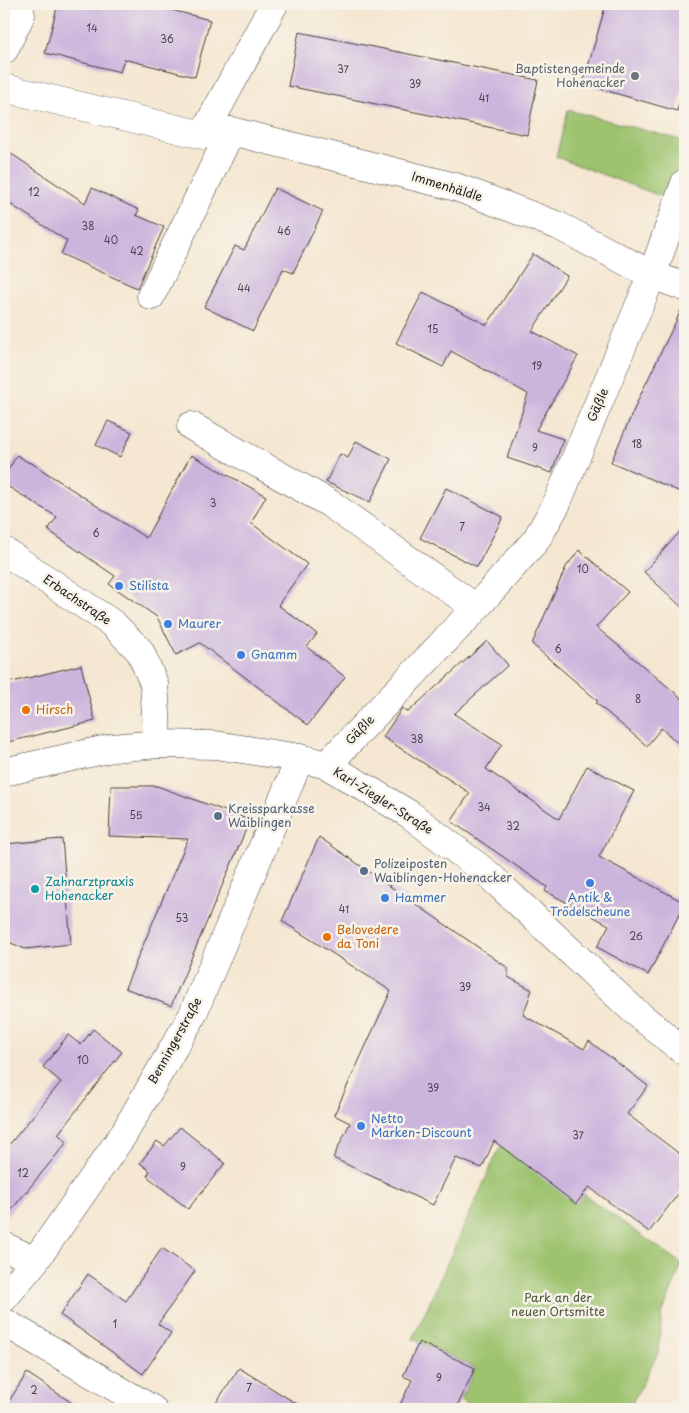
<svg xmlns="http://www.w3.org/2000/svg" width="689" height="1413" font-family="'Playpen Sans',sans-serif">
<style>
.green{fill:#9dc36e;stroke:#5c7045}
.building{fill:#ccb5dd}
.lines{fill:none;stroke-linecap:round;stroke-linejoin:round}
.minor-casing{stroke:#3d3a37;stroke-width:29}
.minor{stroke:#fff;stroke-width:28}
.worship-dot{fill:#6b7280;stroke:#f7f3e8;stroke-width:2}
.shop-dot{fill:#3f7fe0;stroke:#f7f3e8;stroke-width:2}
.food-dot{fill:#e8710a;stroke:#f7f3e8;stroke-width:2}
.service-dot{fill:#5c6f8a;stroke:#f7f3e8;stroke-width:2}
.culture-dot{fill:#0f9aa8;stroke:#f7f3e8;stroke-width:2}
.labels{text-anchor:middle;stroke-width:5;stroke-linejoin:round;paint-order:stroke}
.number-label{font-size:10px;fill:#48424c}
.worship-label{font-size:12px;fill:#5b616d;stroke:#f7f3e8;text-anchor:end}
.street-label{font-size:12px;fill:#1c1c1c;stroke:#f7f3e8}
.shop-label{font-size:12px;fill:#366cbe;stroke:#f7f3e8;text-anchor:start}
.food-label{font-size:12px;fill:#c56008;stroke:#f7f3e8;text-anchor:start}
.service-label{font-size:12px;fill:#4e5e75;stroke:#f7f3e8;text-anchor:start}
.culture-label{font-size:12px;fill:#0d838f;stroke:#f7f3e8;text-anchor:start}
.park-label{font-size:12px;fill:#495639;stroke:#f7f3e8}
</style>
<rect width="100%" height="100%" fill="#f7f3e8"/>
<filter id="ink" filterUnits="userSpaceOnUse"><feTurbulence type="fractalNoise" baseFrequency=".02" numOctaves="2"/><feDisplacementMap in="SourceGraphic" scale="10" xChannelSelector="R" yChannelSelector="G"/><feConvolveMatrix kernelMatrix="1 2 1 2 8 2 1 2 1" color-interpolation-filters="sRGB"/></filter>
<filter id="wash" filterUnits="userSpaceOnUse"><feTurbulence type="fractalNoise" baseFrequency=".0096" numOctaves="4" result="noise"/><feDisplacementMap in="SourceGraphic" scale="20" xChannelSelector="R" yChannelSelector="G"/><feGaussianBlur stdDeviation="1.12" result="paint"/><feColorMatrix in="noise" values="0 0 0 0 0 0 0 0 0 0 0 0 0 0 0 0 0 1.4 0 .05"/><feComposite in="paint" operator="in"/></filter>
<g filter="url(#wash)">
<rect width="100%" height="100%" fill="#f5e7d1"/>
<path class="green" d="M568 110 685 141V162L671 200 556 157Z
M504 1138 682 1264 662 1314 658 1353 629 1409H480L460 1400 475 1368 413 1339Z"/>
<g id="blocks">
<path class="building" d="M58 4H148L210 20 195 77 124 59 120 72 45 53Z
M606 4H685V81L677 111 583 84Z
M299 32 538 80 527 135 288 86Z
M4 149 85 203 92 188 139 210 136 215 164 227 137 288 61 254 67 241 4 200Z
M275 188 323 211 293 273 283 269 253 331 204 307 235 246 244 250Z
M533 254 567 276 532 331 578 356 536 430 563 439 552 473 507 458 528 394 451 351 443 367 396 343 423 292 487 325Z
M685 302V494L611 462 639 398Z
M108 421 132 432 120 457 96 445Z
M356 441 391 459 370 502 326 482 340 454 348 458Z
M17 455 29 463 30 462 146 538 191 455 266 496 251 523 307 564 278 605 317 634 307 647 345 677 308 725 200 643 176 655 157 617 109 584 115 576 48 530 57 517 4 484V477Z
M446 488 503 517 477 567 420 538Z
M685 526V610L644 572Z
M579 550 628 592 596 627 685 701V749L661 728 647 746 596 703 598 701 532 644 566 567Z
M487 641 508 665 454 714 502 744 486 769 559 819 587 766 634 791 599 857 685 903 648 975 597 947 609 925 545 891 547 887 451 821 470 793 383 737 402 708 408 712Z
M81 665 95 721 4 743V684Z
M111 786H157L250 820 171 1006 125 988 188 839 109 836Z
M319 837 508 968V977L532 990 523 1015 584 1049 589 1041 648 1086 627 1114 685 1158V1185L649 1232 589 1187 576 1204 494 1141 482 1168 456 1158 433 1205 333 1158 350 1123 334 1115 391 991 282 921Z
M62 839 71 944 25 949 4 940V844Z
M93 1029 122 1052 58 1134 67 1142 4 1219V1151L61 1082 43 1067 68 1035 81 1045Z
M180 1127 225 1163 188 1209 147 1176 150 1171 140 1163 157 1141 164 1146Z
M162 1248 195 1271 158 1324 171 1333 143 1374 60 1315 88 1274 126 1301Z
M419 1342 475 1368 456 1409H398L412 1380 403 1376Z
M239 1368 305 1409H212Z
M27 1373 81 1409H4Z"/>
</g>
</g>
<g filter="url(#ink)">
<use href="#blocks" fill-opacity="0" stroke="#3d3a37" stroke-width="1"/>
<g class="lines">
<defs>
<path id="minor" d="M4 50 21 15 18 4
M4 88 203 135 231 131 456 187 559 226 652 275 685 287
M203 135 274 4
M151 296 231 131
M191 426 329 503 476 608
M4 551 113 624 140 651 154 684 158 744
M327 765 476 608 536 540 556 505 652 275 685 183
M4 772 112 748 158 744 215 745 300 758 327 765 409 814 488 874 633 1010 685 1052
M4 1246 35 1261
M4 1298 35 1261 123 1135 192 1016 300 758
M4 1322 152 1409"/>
</defs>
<use href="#minor" class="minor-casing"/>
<use href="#minor" class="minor"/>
</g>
</g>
<circle class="worship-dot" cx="635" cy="76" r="5"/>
<g class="shop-dot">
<circle cx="119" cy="586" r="5"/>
<circle cx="168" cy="624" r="5"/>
<circle cx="241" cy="655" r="5"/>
<circle cx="590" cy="883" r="5"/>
<circle cx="385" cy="898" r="5"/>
<circle cx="361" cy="1126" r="5"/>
</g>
<g class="food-dot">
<circle cx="26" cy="710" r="5"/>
<circle cx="327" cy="937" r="5"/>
</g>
<g class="service-dot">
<circle cx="218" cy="816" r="5"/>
<circle cx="364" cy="871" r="5"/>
</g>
<circle class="culture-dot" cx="35" cy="889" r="5"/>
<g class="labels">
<g class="number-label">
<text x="92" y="32">14</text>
<text x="167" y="43">36</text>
<text x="343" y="73">37</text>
<text x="415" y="88">39</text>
<text x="484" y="102">41</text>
<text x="34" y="196">12</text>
<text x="88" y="230">38</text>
<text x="284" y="235">46</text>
<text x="111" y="244">40</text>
<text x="137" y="255">42</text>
<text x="244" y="292">44</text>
<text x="433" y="333">15</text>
<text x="537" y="370">19</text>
<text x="637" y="448">18</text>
<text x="535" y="452">9</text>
<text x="213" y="507">3</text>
<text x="462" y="531">7</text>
<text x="96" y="537">6</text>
<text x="583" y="573">10</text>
<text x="558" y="653">6</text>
<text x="638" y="703">8</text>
<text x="417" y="743">38</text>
<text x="484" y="811">34</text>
<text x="136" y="819">55</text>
<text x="513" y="830">32</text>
<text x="344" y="913">41</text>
<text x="182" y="922">53</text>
<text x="636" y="940">26</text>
<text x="465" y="991">39</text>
<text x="83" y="1064">10</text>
<text x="433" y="1092">39</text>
<text x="578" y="1139">37</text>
<text x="183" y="1171">9</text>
<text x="23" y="1177">12</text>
<text x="115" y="1328">1</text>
<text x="439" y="1382">9</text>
<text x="249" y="1392">7</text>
<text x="34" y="1394">2</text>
</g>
<g class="worship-label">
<text x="625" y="73">Baptistengemeinde<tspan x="625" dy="14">Hohenacker</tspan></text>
</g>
<g class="street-label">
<text transform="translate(447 187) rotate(17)" y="4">Immenhäldle</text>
<text transform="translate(598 405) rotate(-67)" y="4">Gäßle</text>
<text transform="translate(77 600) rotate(34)" y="4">Erbachstraße</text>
<text transform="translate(360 730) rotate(-46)" y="4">Gäßle</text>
<text transform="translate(383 801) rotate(32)" y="4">Karl-Ziegler-Straße</text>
<text transform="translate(175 1041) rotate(-61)" y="4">Benningerstraße</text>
</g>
<g class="shop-label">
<text x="129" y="590">Stilista</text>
<text x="178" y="628">Maurer</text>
<text x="251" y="659">Gnamm</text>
<text x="395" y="902">Hammer</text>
<text x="590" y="902" text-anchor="middle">Antik &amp;<tspan x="590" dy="14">Trödelscheune</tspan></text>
<text x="371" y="1123">Netto<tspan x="371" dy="14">Marken-Discount</tspan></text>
</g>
<g class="food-label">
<text x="36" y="714">Hirsch</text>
<text x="337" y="934">Belovedere<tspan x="337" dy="14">da Toni</tspan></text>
</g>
<g class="service-label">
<text x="228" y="813">Kreissparkasse<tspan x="228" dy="14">Waiblingen</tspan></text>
<text x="374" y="868">Polizeiposten<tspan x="374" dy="14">Waiblingen-Hohenacker</tspan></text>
</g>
<g class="culture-label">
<text x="45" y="886">Zahnarztpraxis<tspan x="45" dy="14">Hohenacker</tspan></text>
</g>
<g class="park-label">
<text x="558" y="1302">Park an der<tspan x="558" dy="14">neuen Ortsmitte</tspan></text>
</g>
</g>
<rect width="689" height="1413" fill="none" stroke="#f7f3e8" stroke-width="20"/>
</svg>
